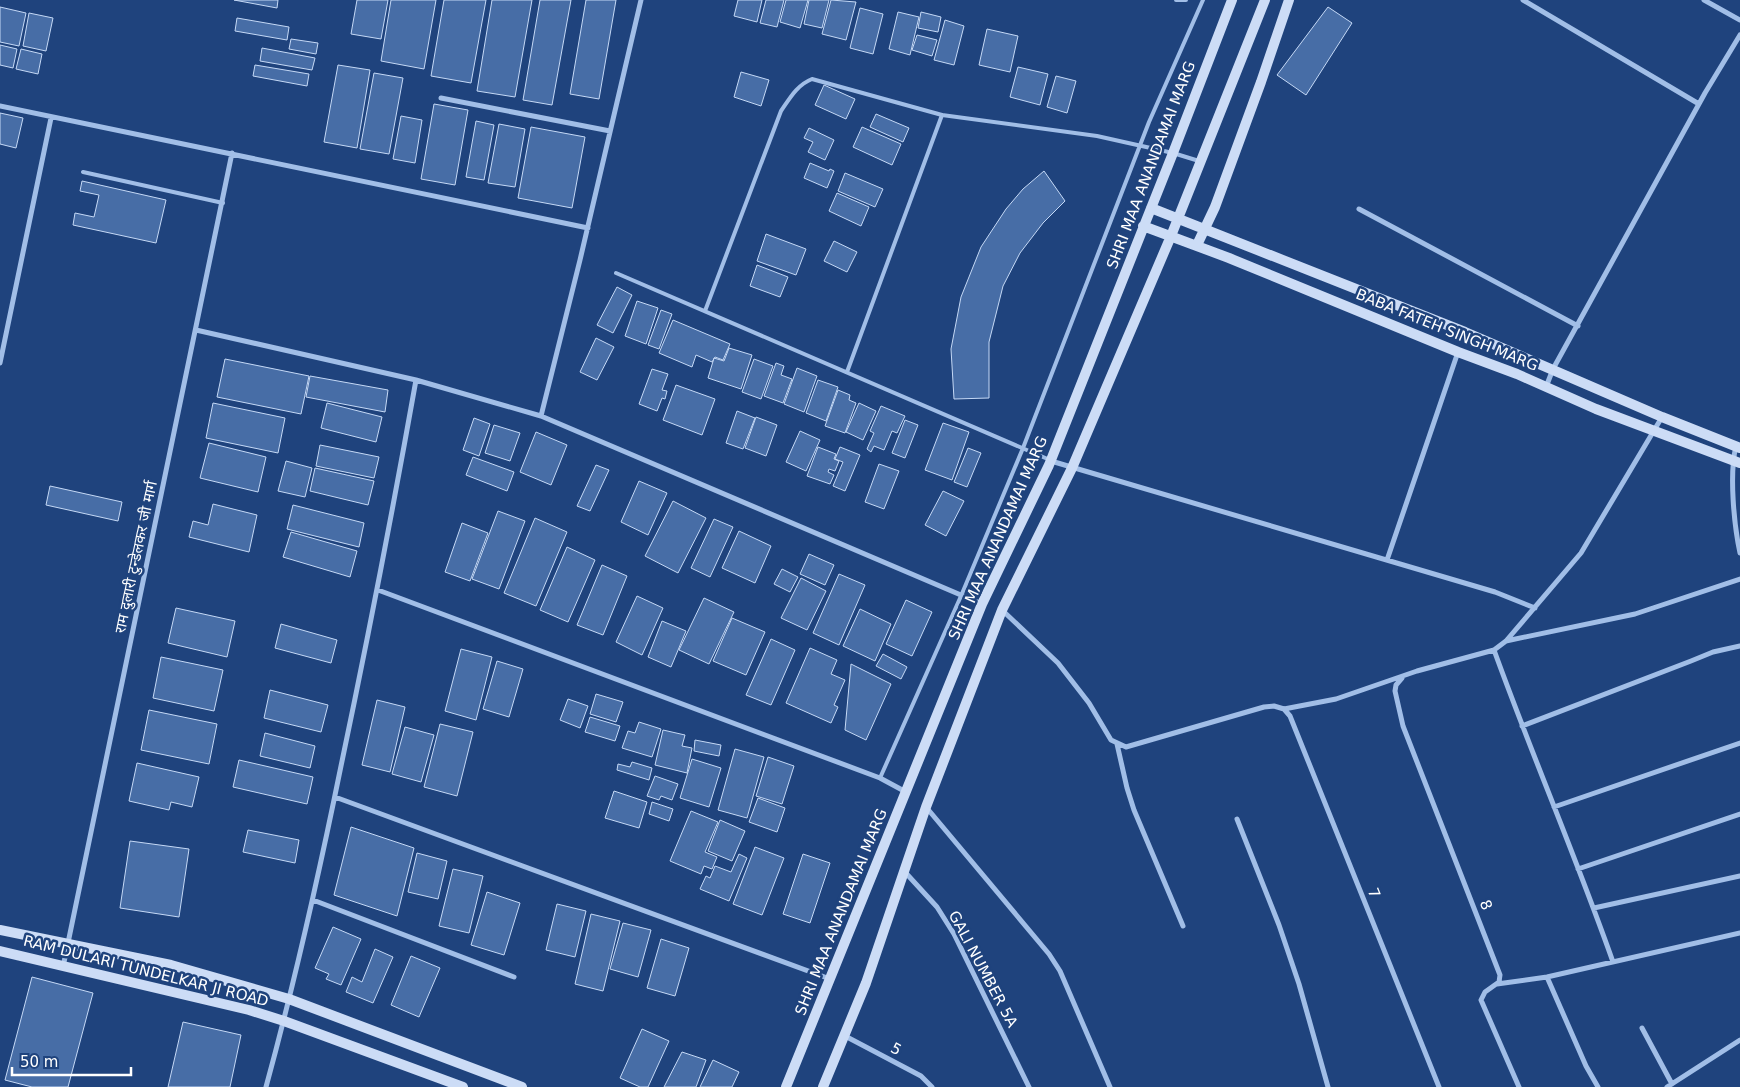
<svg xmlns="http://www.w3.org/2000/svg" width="1740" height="1087" font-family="'DejaVu Sans','Noto Sans Devanagari',sans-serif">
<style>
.building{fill:#476da6;stroke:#c5d9f6}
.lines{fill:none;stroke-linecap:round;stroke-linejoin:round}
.lane{stroke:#a1bee7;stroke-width:4}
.street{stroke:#a1bee7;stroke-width:5}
.secondary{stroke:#ccdcf6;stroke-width:10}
.labels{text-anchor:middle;stroke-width:5;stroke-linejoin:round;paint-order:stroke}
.street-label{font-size:15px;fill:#fff;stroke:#1f437d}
</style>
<rect width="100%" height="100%" fill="#1f437d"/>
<path class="building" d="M234 0H278L277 8Z
M357 0H388L381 39 351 34Z
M391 0H436L424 69 381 61Z
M444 0H486L471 83 431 76Z
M492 0H532L515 97 477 91Z
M540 0H571L552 105 523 100Z
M586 0H616L599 99 570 94Z
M738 0H762L757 22 734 16Z
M766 0H784L777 27 760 23Z
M786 0H808L800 28 780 22Z
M809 0H829L822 28 804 24Z
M831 0 856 2 846 40 822 34Z
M0 7 26 13 19 46 0 42Z
M1328 7 1352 23 1306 95 1277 75Z
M860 8 883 14 873 54 850 48Z
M898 12 919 17 910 55 889 49Z
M921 12 941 17 938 32 918 28Z
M29 13 53 18 46 51 23 46Z
M237 18 289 27 287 40 235 31Z
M945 20 964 26 954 65 934 60Z
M987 29 1018 36 1010 72 979 65Z
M917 35 937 40 932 56 912 50Z
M291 39 318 43 316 54 289 49Z
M0 45 17 49 13 68 0 65Z
M262 48 315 58 312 70 260 61Z
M21 49 42 54 38 74 16 69Z
M255 65 309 74 307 86 253 76Z
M338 65 370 70 357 148 324 142Z
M1018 67 1048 74 1040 105 1010 97Z
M741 72 769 80 761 106 734 97Z
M374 73 403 78 389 154 360 149Z
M1056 76 1076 81 1067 113 1047 107Z
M824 85 855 99 846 119 815 105Z
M434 104 468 110 455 185 421 179Z
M0 113 23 118 16 148 0 144Z
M876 114 909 128 903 142 870 127Z
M401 116 422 120 415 163 393 159Z
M476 121 494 125 484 180 466 177Z
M499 124 525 129 515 187 488 183Z
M531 127 585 137 572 208 518 198Z
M862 127 901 144 892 165 853 147Z
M809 128 834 140 825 160 808 152 813 142 804 138Z
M810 163 829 171 830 169 834 171 827 188 804 178Z
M1044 171 1065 201 1043 223 1020 253 1003 286 989 342V398L954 399 951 349 961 297 981 247 1006 209 1023 189Z
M845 173 883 189 875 207 838 191Z
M82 181 166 200 156 243 73 225 75 213 94 217 99 195 80 191Z
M837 193 869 207 861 226 829 211Z
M766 234 806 249 796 275 757 261Z
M834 241 857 252 847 272 824 261Z
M757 265 788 277 780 297 750 286Z
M617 287 632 295 613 333 597 325Z
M637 301 658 308 646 344 625 336Z
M661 310 672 314 659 349 648 345Z
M673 320 730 344 723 360 715 357 712 362 696 355 692 367 659 353Z
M596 338 614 347 597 380 580 372Z
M729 348 752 355 741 389 708 378 714 358 724 361Z
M225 359 309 376 301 414 217 397Z
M754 359 773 366 761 399 742 392Z
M776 363 784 366 781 375 792 379 783 403 764 396Z
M797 368 817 376 804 412 784 404Z
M652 369 668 374 662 390 667 391 665 399 662 398 657 411 639 404Z
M310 376 388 390 385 412 306 397Z
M818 380 838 387 826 421 806 413Z
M676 385 715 399 702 435 663 420Z
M838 390 850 395 849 400 856 403 845 433 825 426Z
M213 403 285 418 278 453 206 438Z
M327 403 382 417 376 442 321 428Z
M859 403 876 411 863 440 846 432Z
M881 406 905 416 897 433 892 431 884 450 874 446 871 452 867 449 874 433 870 431Z
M737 411 755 418 743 449 726 443Z
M756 417 777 425 766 456 745 448Z
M474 418 490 424 479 456 463 450Z
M905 420 918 425 905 458 892 453Z
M943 423 969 432 952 480 925 470Z
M494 425 520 433 510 461 485 453Z
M800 431 820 440 806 471 786 462Z
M536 432 567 445 551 485 520 472Z
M209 443 266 457 258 492 200 478Z
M320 445 379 457 374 478 316 466Z
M818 447 836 454 834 459 839 461 835 471 829 469 828 472 834 475 830 484 807 476Z
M840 447 860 455 845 491 833 486 843 462 835 459Z
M968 448 981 453 967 487 954 482Z
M473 457 514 472 507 491 466 475Z
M286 461 312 468 305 497 278 491Z
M879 464 899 471 884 509 865 502Z
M596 465 609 470 590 511 577 506Z
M315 468 374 481 368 505 310 491Z
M639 481 667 493 648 535 621 522Z
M50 486 122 502 118 521 46 505Z
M943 491 964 501 946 536 925 525Z
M673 501 706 518 678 573 645 556Z
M213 504 257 515 249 552 189 537 193 521 208 525Z
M293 505 364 523 359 547 287 529Z
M498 511 525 521 499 589 472 579Z
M535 518 567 532 536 606 504 593Z
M714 519 733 527 710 577 691 568Z
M462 523 488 533 470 581 445 572Z
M739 531 771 546 755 583 722 568Z
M291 532 357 551 350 577 283 557Z
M567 547 595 560 568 622 540 610Z
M809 554 834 565 825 585 800 574Z
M602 565 627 576 603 635 577 625Z
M782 569 798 577 790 592 774 584Z
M839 574 865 585 839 645 813 633Z
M801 578 826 591 807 630 781 618Z
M637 596 663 608 642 655 616 642Z
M704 598 734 612 709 664 679 650Z
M906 600 932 612 912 656 886 644Z
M176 608 235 621 227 657 168 643Z
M860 609 891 624 875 661 843 646Z
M732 618 765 632 746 675 713 661Z
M662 621 686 631 671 667 648 657Z
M281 624 337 640 331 663 275 648Z
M771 639 795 650 771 705 746 695Z
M810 648 837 660 831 674 845 680 834 705 838 707 831 723 786 703Z
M461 649 492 657 476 720 445 711Z
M883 654 907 667 901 679 876 666Z
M161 657 223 670 214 711 153 698Z
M497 661 523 669 509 717 483 709Z
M851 664 891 684 866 740 845 730Z
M270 690 328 705 321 732 264 718Z
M596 694 623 702 616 722 590 714Z
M568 699 588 706 580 728 560 720Z
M377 700 405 707 390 772 362 765Z
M149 710 217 724 209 764 141 750Z
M590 717 620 726 615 741 585 732Z
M639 722 661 729 652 757 622 748 628 731 635 733Z
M440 724 473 732 457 796 424 787Z
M405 727 434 735 421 782 392 774Z
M663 730 685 735 682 746 692 748 687 773 655 765Z
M265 733 315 746 310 768 260 756Z
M695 740 721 745 719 756 694 751Z
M735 749 764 757 747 818 718 810Z
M768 757 794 766 782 804 756 796Z
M692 759 721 768 709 807 680 798Z
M239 760 313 777 307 804 233 787Z
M632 762 652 768 649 780 617 770 618 764 630 767Z
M137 763 199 777 192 807 171 802 169 810 129 801Z
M655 776 678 784 672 800 661 796 659 800 647 796Z
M614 791 647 802 639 828 605 818Z
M758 798 785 808 777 832 749 822Z
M652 802 673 809 669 821 649 814Z
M691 811 718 822 705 852 717 857 712 869 704 866 701 874 670 861Z
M720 820 745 831 732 861 708 851Z
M351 827 414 848 397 916 334 895Z
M248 830 299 840 295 863 243 852Z
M130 841 189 849 179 917 120 908Z
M755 847 784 858 762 915 733 904Z
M417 853 447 861 438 899 408 892Z
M739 854 747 858 729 901 700 889 706 876 710 878 715 866 731 872Z
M803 854 830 863 810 923 783 914Z
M453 869 483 876 469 933 439 926Z
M487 892 520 903 504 955 471 945Z
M557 904 586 911 575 957 546 950Z
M591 914 620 921 603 991 575 984Z
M623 923 651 930 638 977 610 969Z
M333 927 361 939 341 985 326 979 329 974 315 968Z
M661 939 689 948 675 996 647 988Z
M375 949 393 957 373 1003 346 992 352 977 362 982Z
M411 956 440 968 419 1017 391 1005Z
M32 977 93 993 68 1087H32L5 1080Z
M183 1022 241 1035 230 1087H168Z
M642 1029 669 1041 648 1087H640L620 1078Z
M682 1052 706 1060 696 1087H664Z
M713 1060 739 1072 732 1087H700Z"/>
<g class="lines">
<path class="lane" d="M1176 0H1186
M83 172 223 203
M616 273 1050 460
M705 311 781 111C790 98 797 85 812 79L942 115 1097 136 1173 153 1199 161
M847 372 942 115
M880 778 961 596 1023 448 1149 122 1203 0"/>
<path class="street" d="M1523 0 1699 104
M1704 0 1740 20
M441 98 610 131
M0 106 588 228
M1359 209 1578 326
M196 330 416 380 541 416 982 604
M0 363 51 118
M1546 387 1553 369 1705 93 1740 35
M541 416 580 260 641 0
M1736 446C1729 474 1734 525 1740 553
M1051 461 1495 592 1535 608
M1387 560 1458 352
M378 590 880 778 906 792
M1002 610 1058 663 1089 703 1111 740 1126 747 1264 707 1274 706 1284 709 1336 699 1417 671 1494 650 1506 641 1581 553 1662 417
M1506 641 1635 614 1740 579
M1494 650C1532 755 1576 857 1613 962
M1402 678 1396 685 1395 691 1403 726 1500 975 1499 982 1485 992 1481 1000 1519 1087
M1284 709 1290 716 1439 1087
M1522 726 1691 661 1713 652 1740 646
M1117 744 1127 788 1134 810 1183 926
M335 797 830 979
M926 807 1049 954 1060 971 1110 1087
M1554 807 1740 743
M1237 819 1279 925 1299 984 1328 1087
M1578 869 1740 814
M904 871 937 907 954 934 1029 1087
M313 900 514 977
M1594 908 1740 876
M63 967 232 153
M1547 977 1586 1066 1598 1087
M1497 984 1547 977 1740 933
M1642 1028 1672 1084
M845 1036 921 1076 932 1087
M266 1087C295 981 319 874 341 766 368 638 393 509 416 380
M1667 1087 1740 1040"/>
<path class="secondary" d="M1151 208 1465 332 1662 417 1740 448
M1143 226 1229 258 1458 352 1517 374 1596 409 1740 463
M1197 245 1215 207 1261 82 1289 0
M0 930 171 965 289 999 522 1087
M0 951 249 1010 284 1021 463 1087
M786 1087 982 604 1049 465 1173 153 1232 0
M823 1087 866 983 926 807 1002 610 1072 468 1171 236 1265 0"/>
</g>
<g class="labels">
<g class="street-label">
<text transform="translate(1151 165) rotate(-69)" y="5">SHRI MAA ANANDAMAI MARG</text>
<text transform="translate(1447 330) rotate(22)" y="5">BABA FATEH SINGH MARG</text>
<text transform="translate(998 538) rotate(-66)" y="5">SHRI MAA ANANDAMAI MARG</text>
<text transform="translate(136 557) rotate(-78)" y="5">राम दुलारी टुन्डेलकर जी मार्ग</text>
<text transform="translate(1374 893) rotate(68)" y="5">7</text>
<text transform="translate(1486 905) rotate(69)" y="5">8</text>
<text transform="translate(841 912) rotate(-68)" y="5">SHRI MAA ANANDAMAI MARG</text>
<text transform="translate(983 969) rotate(62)" y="5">GALI NUMBER 5A</text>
<text transform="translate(146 971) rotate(14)" y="5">RAM DULARI TUNDELKAR JI ROAD</text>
<text transform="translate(896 1049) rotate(28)" y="5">5</text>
</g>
</g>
<path d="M12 1067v8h119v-8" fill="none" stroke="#ffffff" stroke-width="2.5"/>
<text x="20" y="1067" font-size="15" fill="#ffffff" stroke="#1f437d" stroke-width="4" paint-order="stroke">50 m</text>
</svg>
